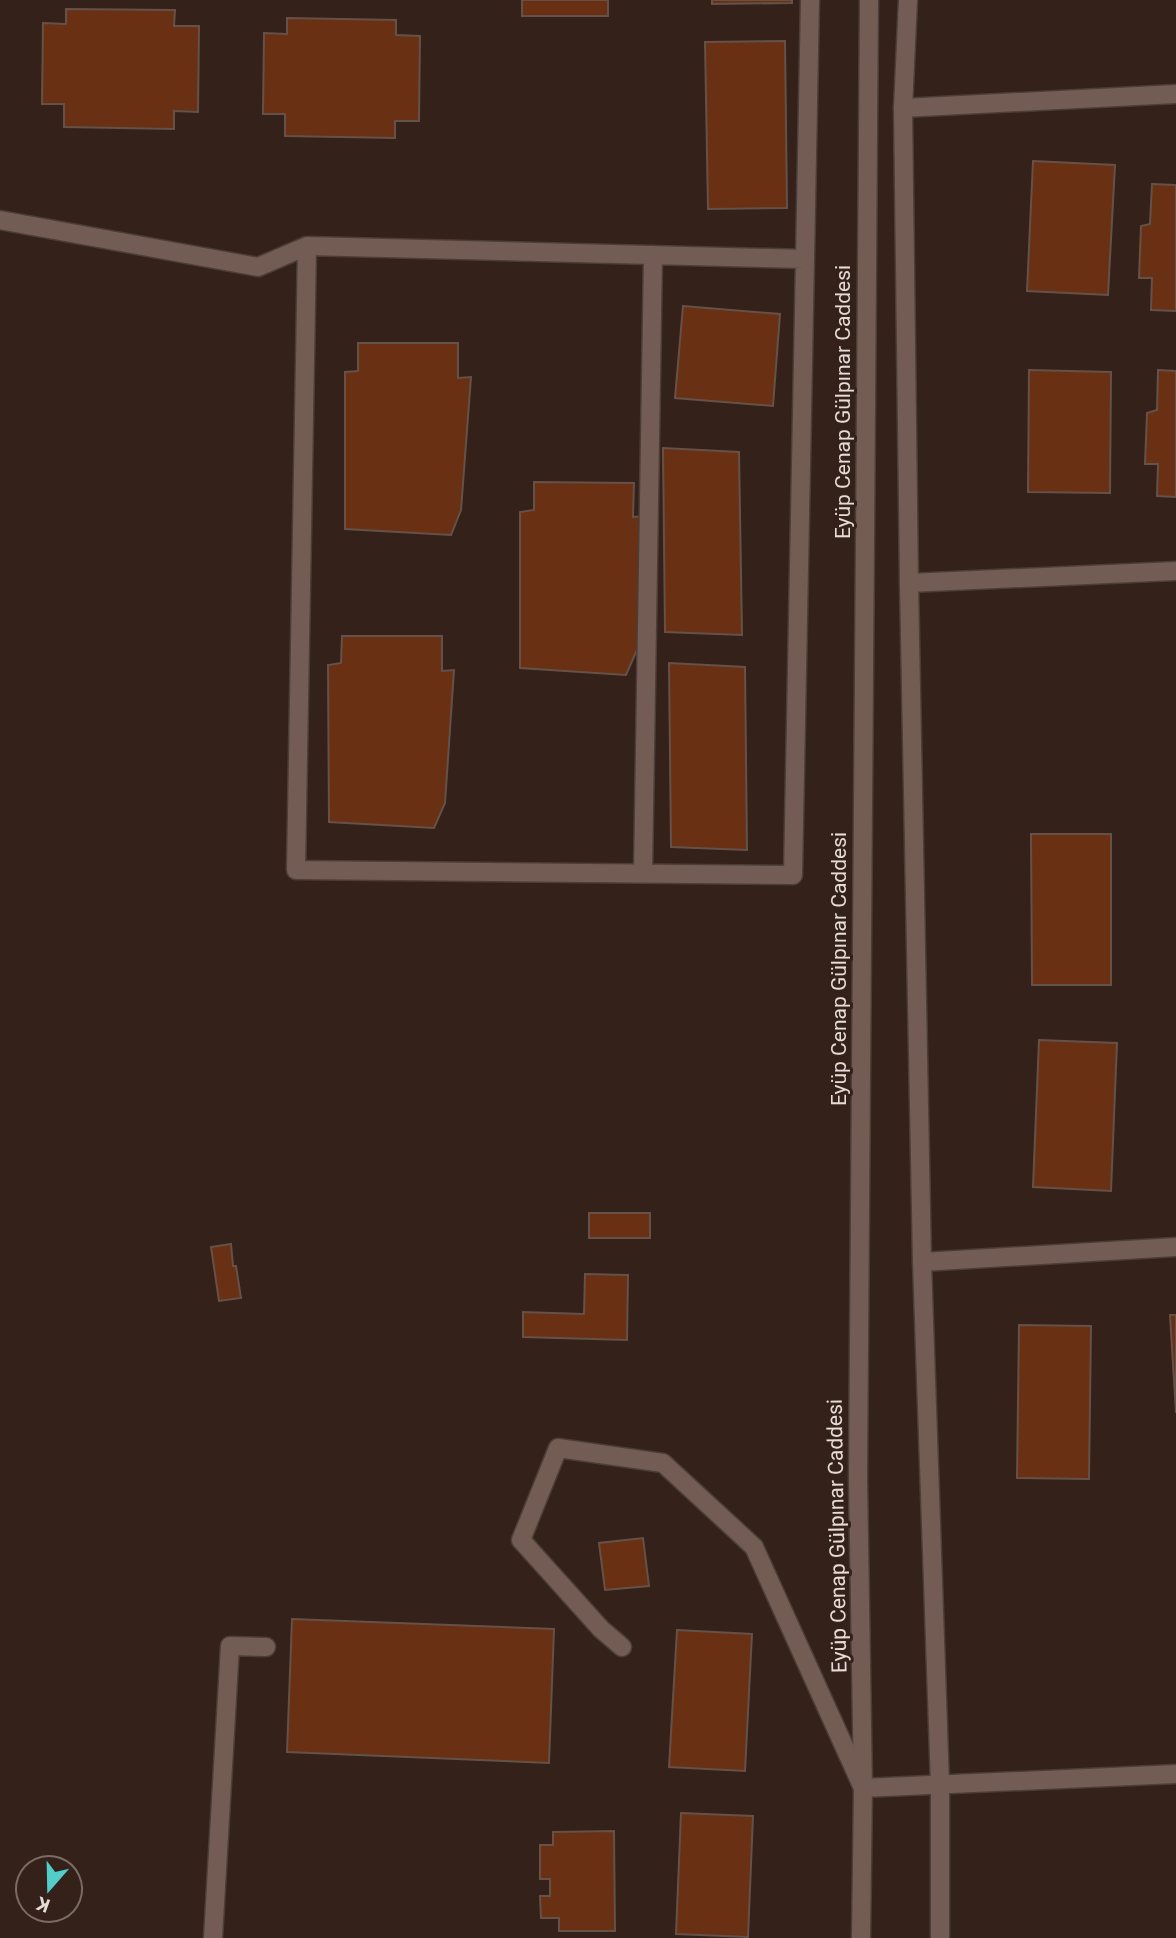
<svg xmlns="http://www.w3.org/2000/svg" width="1176" height="1938" font-family="Roboto,sans-serif">
<style>
.building{fill:#693014;stroke:#655148;stroke-width:2}
.lines{fill:none;stroke-linecap:round;stroke-linejoin:round}
.minor-casing{stroke:#4b3d37;stroke-width:21}
.secondary-casing{stroke:#4b3d37;stroke-width:21}
.minor{stroke:#725c54;stroke-width:18}
.secondary{stroke:#725c54;stroke-width:18}
.labels{text-anchor:middle;stroke-width:6;stroke-linejoin:round;paint-order:stroke}
.street-label{font-size:21px;fill:#e7dbd6;stroke:#33211a}
</style>
<rect width="100%" height="100%" fill="#33211a"/>
<path class="building" d="M522 0H608V16H522Z
M712 0H792V3L712 4Z
M66 9 175 10 174 26H199L198 112 174 111V129L64 127V104H42L43 23 66 24Z
M287 18 396 20V35L420 36 419 121H395V138L285 136V114H263L264 33 287 34Z
M785 41 787 208 708 209 705 42Z
M1033 161 1115 165 1108 295 1027 291Z
M1152 184 1176 185V311L1151 310 1152 278H1139L1141 226 1150 224Z
M683 306 780 314 773 406 675 398Z
M358 343H458V378L471 377 461 510 451 535 345 529V372L358 371Z
M1029 370 1111 372 1110 493 1028 492Z
M1158 370 1176 371V497L1157 496 1158 464H1145L1147 413 1157 410Z
M663 448 739 452 742 635 665 632Z
M534 482 634 483 633 517 647 516 637 650 626 675 520 668V512L534 510Z
M342 636H442V671L454 670 445 803 434 828 329 822 328 665 341 663Z
M669 663 745 667 747 850 671 847Z
M1031 834H1111V985H1032Z
M1039 1040 1117 1043 1111 1191 1033 1187Z
M589 1213H650V1238H589Z
M231 1244 233 1266H236L241 1298 219 1301 211 1247Z
M585 1274 628 1275 627 1340 523 1337V1312L584 1314Z
M1170 1315H1176V1413Z
M1019 1325 1091 1326 1089 1479 1017 1478Z
M643 1538 649 1586 605 1590 599 1543Z
M292 1619 554 1629 549 1763 287 1752Z
M677 1630 752 1634 745 1771 669 1767Z
M681 1813 753 1816 748 1937 676 1934Z
M614 1831 615 1931H559V1918H541L540 1896H550V1879H540V1845H553V1832Z"/>
<g class="lines">
<defs>
<path id="minor" d="M903 108 1176 94
M0 220 258 267 307 246 805 259 810 0
M307 246 296 870 793 875 805 259
M909 583 1176 571
M643 873 653 255
M922 1262 1176 1247
M622 1647 601 1629 521 1540 558 1448 663 1463 754 1547 863 1788 1176 1774
M213 1938 230 1646 266 1647"/>
<path id="secondary" d="M908 0 903 108 909 583 922 1262 940 1785V1938
M861 1938 863 1788 858 1478 869 0"/>
</defs>
<use href="#minor" class="minor-casing"/>
<use href="#secondary" class="secondary-casing"/>
<use href="#minor" class="minor"/>
<use href="#secondary" class="secondary"/>
</g>
<g class="labels">
<g class="street-label">
<text transform="translate(843 402) rotate(-90)" y="7">Eyüp Cenap Gülpınar Caddesi</text>
<text transform="translate(839 969) rotate(-90)" y="7">Eyüp Cenap Gülpınar Caddesi</text>
<text transform="translate(837 1536) rotate(-91)" y="7">Eyüp Cenap Gülpınar Caddesi</text>
</g>
</g>
<g transform="translate(49 1889) rotate(200)"><circle r="33" fill="#33211a" stroke="#7b6b65" stroke-width="2"/>
<path d="M0-5L12 26L0 18L-12 26Z" fill="#53cdca"/>
<text y="-10" font-size="19" font-weight="bold" text-anchor="middle" fill="#e7dbd6">K</text>
</g>
</svg>
